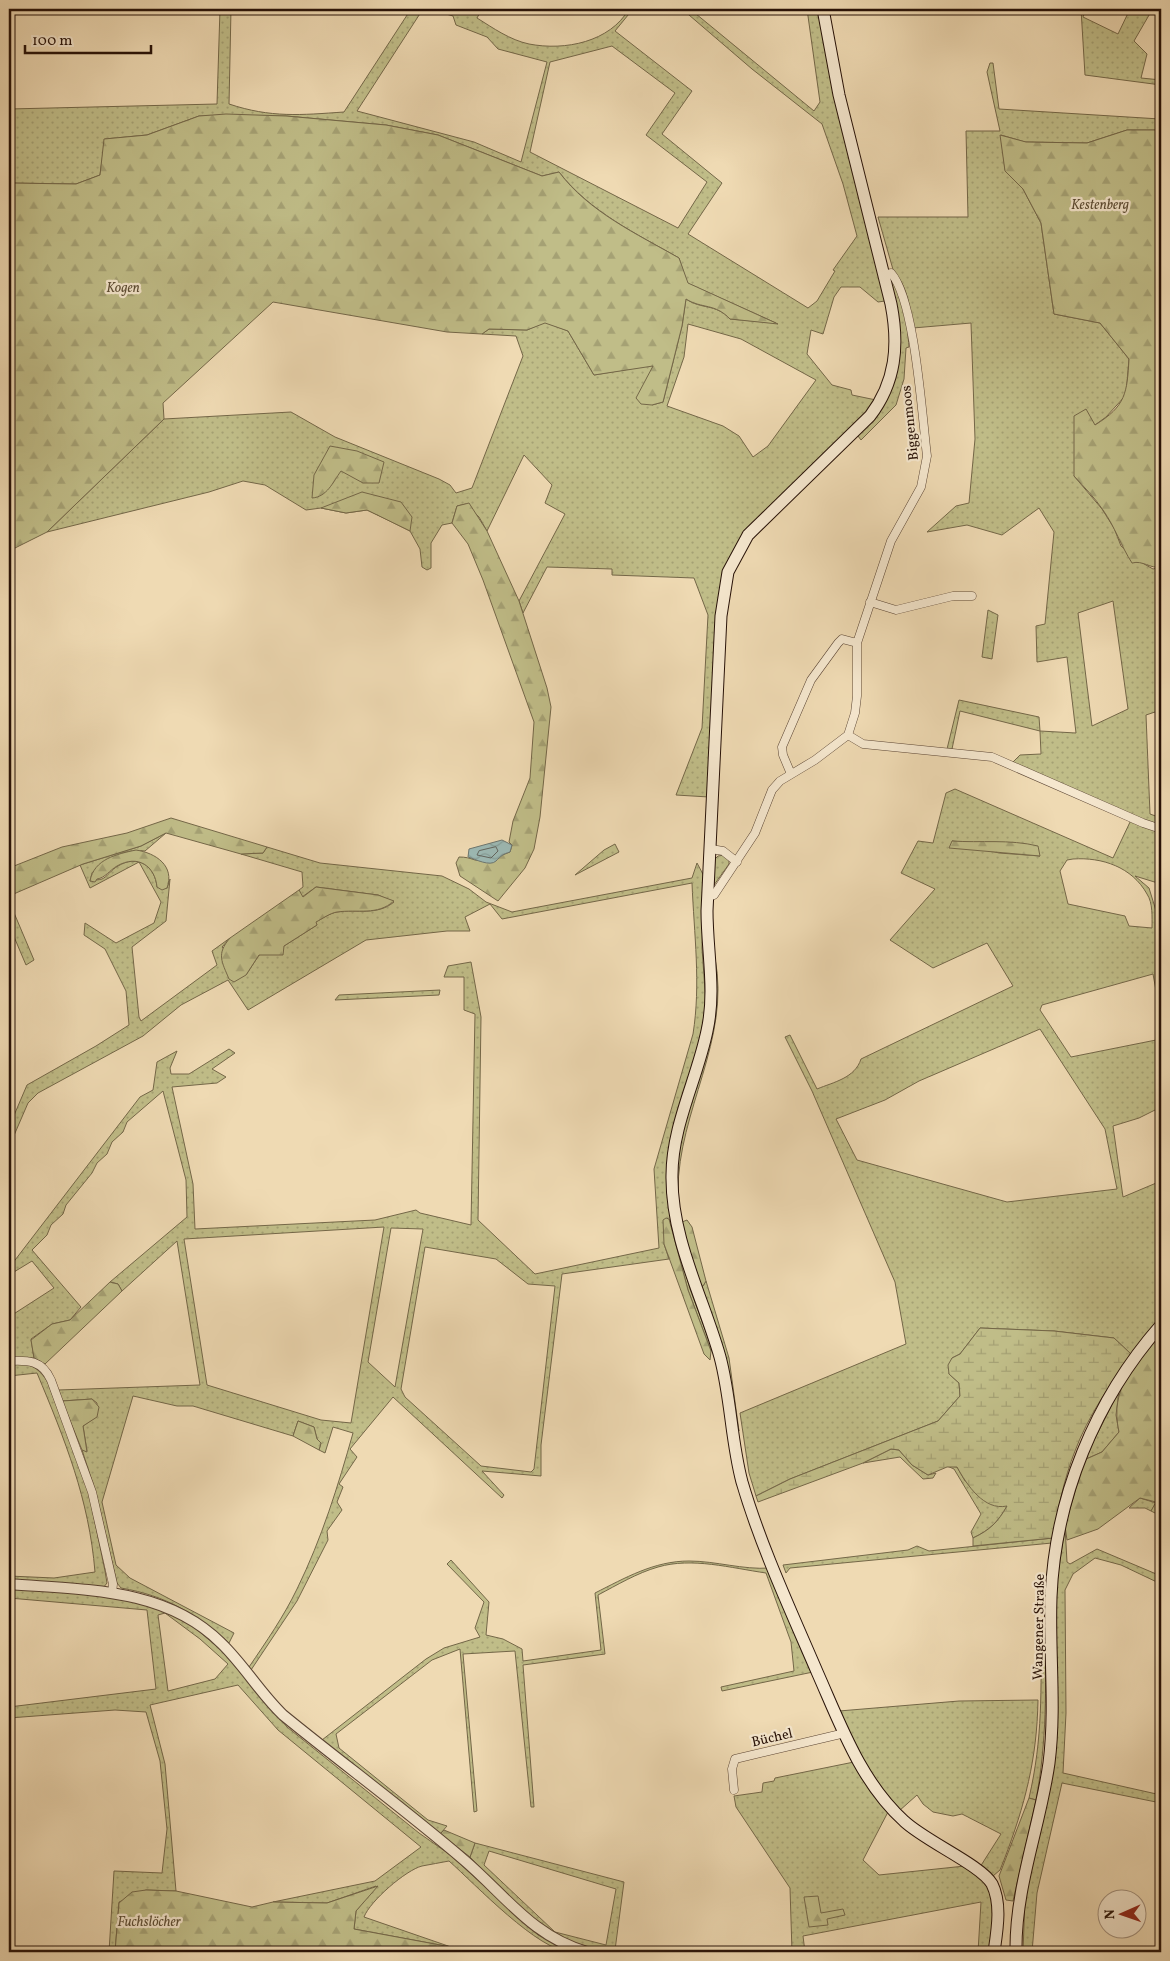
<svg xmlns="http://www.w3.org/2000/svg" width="1170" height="1961" font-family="Vollkorn,serif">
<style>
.grass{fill:url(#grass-dots);stroke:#746748;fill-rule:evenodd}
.forest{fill:url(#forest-firs);stroke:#746748}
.wetland{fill:url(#wetland-marsh);stroke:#746748}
.water{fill:url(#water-waves);stroke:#6d766f}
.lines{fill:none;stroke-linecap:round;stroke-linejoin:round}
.shore{stroke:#62655e;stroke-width:1}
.minor-casing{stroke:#594332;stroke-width:9}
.tertiary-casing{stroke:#594332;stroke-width:12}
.secondary-casing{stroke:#271107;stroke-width:13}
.minor{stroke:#f5e7ce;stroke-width:8}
.tertiary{stroke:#f5e7ce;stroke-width:10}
.secondary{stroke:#f5e7ce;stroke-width:11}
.labels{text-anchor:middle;stroke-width:4.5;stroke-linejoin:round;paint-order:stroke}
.park-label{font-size:14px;font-style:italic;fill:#5d4d34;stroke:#f5e7ce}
.street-label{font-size:14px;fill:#271107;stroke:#f5e7ce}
</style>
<defs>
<pattern id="grass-dots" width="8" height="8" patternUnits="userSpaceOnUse" patternTransform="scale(1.25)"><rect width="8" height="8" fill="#c0bd88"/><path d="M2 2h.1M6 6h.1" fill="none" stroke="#a5a174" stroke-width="1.8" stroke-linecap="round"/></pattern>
<pattern id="forest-firs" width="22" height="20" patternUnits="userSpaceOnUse" patternTransform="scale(1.25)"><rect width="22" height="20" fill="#c0bd88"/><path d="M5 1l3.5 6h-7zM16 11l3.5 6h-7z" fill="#a5a174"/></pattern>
<pattern id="wetland-marsh" width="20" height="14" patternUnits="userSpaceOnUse" patternTransform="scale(1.25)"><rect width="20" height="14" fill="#c0bd88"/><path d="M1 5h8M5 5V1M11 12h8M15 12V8" fill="none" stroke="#a5a174"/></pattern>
<pattern id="water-waves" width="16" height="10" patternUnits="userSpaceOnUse" patternTransform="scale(1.25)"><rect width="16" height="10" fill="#9cb9b4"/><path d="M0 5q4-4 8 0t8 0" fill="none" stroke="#869e99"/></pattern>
</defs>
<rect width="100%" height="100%" fill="#efdab3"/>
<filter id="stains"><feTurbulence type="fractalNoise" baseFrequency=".004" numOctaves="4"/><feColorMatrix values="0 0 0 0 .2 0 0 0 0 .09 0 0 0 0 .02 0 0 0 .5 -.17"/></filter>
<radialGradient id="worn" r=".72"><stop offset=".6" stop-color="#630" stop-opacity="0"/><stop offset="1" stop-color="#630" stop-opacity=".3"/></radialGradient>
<path class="grass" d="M220 9H231L229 104C271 118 301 115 344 112L411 9H423L357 111 474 142 521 162 547 62 498 49 487 37 456 25 453 16 429 9H482L477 18C493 28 510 40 529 44 565 51 610 42 629 9H633L615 31 692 91 662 134 722 183 688 234 808 308 817 301 835 271 833 270 857 236 843 184 822 124 752 69 682 9H690L814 111 820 102 807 9H821L885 301 878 302 860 287H841L834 297 823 334 811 330 807 354 832 385 851 390 852 395 876 400 868 411 745 531C713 576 715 629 713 682 712 720 711 758 709 797L676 795 702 728 708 615 694 578 612 575V569L547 567 523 613 519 601 565 514 545 503 552 485 524 455 487 531 479 517 466 504 457 506 452 523 442 525 431 543V568L427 570 422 567 420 549 410 531 388 520 367 510 346 513 321 508 306 510 265 485 243 481 209 492 47 532 164 419 291 412 335 437 439 479 450 485 456 493 472 488 523 356 516 336 482 334 489 329 527 330 545 322 568 331 594 375 653 365 652 405 663 402 682 326 686 299C702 310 715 303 730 319L776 323 687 283 679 258C637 234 590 212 559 172L542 176 438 135 386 125 286 116H199L147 135 105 139 100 175 76 184 9 183V109L217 104ZM612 46 675 93 646 135 707 182 678 228 530 152 550 62ZM688 324 741 339 816 380 768 446 753 457 739 436 723 426 667 406 684 357Z
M1081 9H1086L1083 17 1118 34 1130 9 1152 10 1134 41 1147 54 1141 78 1161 80V85L1085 75Z
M990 63H993L999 109 1160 119 1161 108V130H1127L1087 143 1025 142 1001 135 1005 170 1023 189 1041 223 1054 314 1100 323 1129 359 1126 395 1106 417 1095 425 1074 476 1102 509 1114 528 1121 546 1139 561 1153 569 1161 567V710L1146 715 1150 814 1161 818V827L1012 763 1020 755 1041 754 1040 731 960 711 952 749H947L959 700 1039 717 1040 731 1076 733 1067 657 1037 662 1036 626 1045 624 1054 532 1039 508 1002 535 967 525 927 532 956 506 969 503 975 439 971 323 913 328C910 310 908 285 894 273L878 217H968L966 131H1000L987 72ZM1113 601 1128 709 1092 726 1078 613Z
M890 278C905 297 907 323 909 347L906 348 904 379 896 405 861 440 858 436 874 419 893 382Z
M988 610 998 615 992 659 982 657Z
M955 789 1113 858 1131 820 1161 831V884L1135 876 1149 888 1157 914 1161 915V1018L1153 974 1042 1005 1040 1010 1071 1057 1161 1039V1107L1139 1118 1113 1126 1123 1197 1161 1181V1319L1131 1354 1114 1338 1054 1331 980 1328 960 1354 952 1358 949 1374 959 1383 960 1396 938 1421 790 1479 756 1496 749 1473 740 1413 906 1344 895 1282 812 1091 785 1037 790 1035 817 1089C834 1082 855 1078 861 1059L1013 986 987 943 933 968 890 940 935 889 901 873 918 841 933 843 946 793ZM952 841 973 843 1040 856 999 853ZM1073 859C1102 857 1132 867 1147 894 1153 903 1152 917 1152 928L1129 926 1125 916 1068 904 1060 871 1067 860ZM1040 1029 1105 1129 1117 1189 1007 1202 857 1160 836 1119 885 1100 919 1081Z
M166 833 145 851C122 848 108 860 92 873L90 881C93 880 99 880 102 879 107 877 112 869 118 866 138 854 155 866 157 887L167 888 170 879 166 921 132 947 139 1017 141 1021 217 965 212 951 230 938 222 947 246 975 259 955 284 946 317 925 315 922C322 919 330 913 337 912 357 909 377 916 394 902L378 895 316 887 302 897 299 890 303 887 302 872 241 854 263 853 267 847 320 863 442 876 469 889 486 902 512 912 692 878 697 863 704 876 702 948 706 1005 699 1043 673 1132 680 1250 690 1289 713 1350 711 1351 688 1290 669 1219 664 1244 669 1259 562 1274 541 1445V1476L482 1471 504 1495 502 1498 393 1397 350 1449 357 1457 339 1484 343 1487 337 1502 342 1510 327 1531 328 1540 297 1601 251 1670 249 1667C266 1642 284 1616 297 1589 322 1538 338 1486 353 1433L333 1427 325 1453 319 1450 321 1443 317 1439 314 1427 298 1421 293 1436 193 1406H177L133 1396 102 1502 116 1565 130 1578 234 1633 229 1643C194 1613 167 1596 121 1588L117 1583 96 1493 82 1450 87 1451 83 1426 96 1417 97 1403 92 1399 62 1401 58 1390 200 1385 177 1241 122 1291 118 1284 110 1282 187 1217 186 1180 163 1091 127 1122 123 1132 112 1142 107 1154 97 1163 92 1173 66 1205 63 1214 51 1225 47 1235 32 1250 81 1307 70 1320 52 1324 31 1339 34 1358 9 1359V1317L54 1288 32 1261 9 1275V1265L12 1264 140 1097 153 1090 157 1062 177 1051 170 1068 171 1074H189L229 1049 235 1053 212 1069 226 1077 217 1083 172 1087 193 1184 195 1229 375 1220 416 1210 420 1213 471 1225 475 1014 464 1010V977H444L448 966 471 962 481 1017 478 1220 535 1274 659 1248 654 1169 693 1034C701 984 694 934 692 883L502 919 490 904 465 917 470 931H447L366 940 248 1010 228 980 181 1005 143 1036 38 1093 28 1103 9 1147V1127L27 1085 96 1046 129 1025 126 991 105 949 84 935 85 923 116 943 154 923 161 902 139 862 90 888 80 865 141 846ZM384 1227 351 1423 321 1420 207 1385 184 1239ZM391 1228 423 1229 395 1387 368 1362ZM425 1247 496 1259 528 1284 555 1286 534 1469 531 1472 481 1466 405 1397 401 1389Z
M615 844 619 852 575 875 604 850Z
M725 855 729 860V864L714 885V860L718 856Z
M9 901 34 960 26 965 9 925Z
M715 958C731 1040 678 1111 678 1191 672 1150 690 1115 698 1075 706 1037 709 997 715 958Z
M440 990 439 995 335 1000 339 995Z
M706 1281 729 1358 739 1431 698 1286H703Z
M11 1362C29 1363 39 1367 48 1383L88 1489 105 1571 107 1583 103 1588 9 1579V1576L54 1578 95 1572C89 1499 65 1440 37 1373L9 1376V1369L14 1367Z
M1119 1391 1116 1415 1119 1432 1102 1452 1084 1460Z
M891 1449 899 1450 912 1465 928 1475 936 1473 933 1478 923 1479 900 1457 863 1463Z
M947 1466 957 1467 965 1481 1007 1506C998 1522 990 1530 973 1538L971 1532 981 1514 954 1469Z
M1140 1498 1156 1503 1151 1511 1145 1508H1129Z
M1065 1526 1067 1562 1070 1564 1097 1549 1161 1576V1584L1121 1565 1095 1558 1073 1574 1065 1590 1066 1713 1063 1773 1161 1795V1803L1062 1783 1037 1893 1032 1952H1023L1025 1898 1048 1789 1056 1588Z
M1053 1538 1052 1543 790 1568 786 1573 783 1565 908 1550 917 1546 929 1551Z
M451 1560 489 1602 486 1635 503 1639 522 1649 523 1661 601 1650 595 1593C625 1578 654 1561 689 1561 716 1561 743 1570 770 1568L813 1672 722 1691 721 1687 794 1671 791 1642 766 1573C731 1568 692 1557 658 1567 637 1573 617 1585 598 1595L605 1654 523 1665 534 1807H531L515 1651 463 1654 477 1811 474 1812 460 1649 432 1660 336 1734 339 1748 428 1820 447 1826 440 1834 322 1740 426 1659 444 1648 480 1637 475 1628 484 1602 447 1564Z
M9 1587 102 1595 157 1607 189 1623 221 1650 287 1727 419 1833 449 1854 538 1935 571 1952C539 1952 475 1884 449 1861 440 1863 431 1864 422 1866 406 1870 370 1901 364 1917L451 1947 354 1929 356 1911 376 1886 327 1903 273 1902 375 1881 421 1847 278 1730 238 1685 150 1705 165 1764 176 1891 146 1890 119 1902 115 1952H109L114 1871 162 1873 167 1829 160 1761 146 1712 115 1710 9 1718V1707L156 1689 147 1610 9 1598ZM165 1613 200 1639 228 1664 215 1679 168 1691 158 1615Z
M1041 1628H1045C1046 1688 1047 1741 1036 1800L1029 1798C1043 1738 1041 1689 1041 1628Z
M1038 1700C1037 1759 1025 1805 1004 1860L1000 1870 993 1876 980 1867 1001 1834 962 1814 953 1816 933 1812 923 1804 917 1795 899 1811 873 1780 839 1711 959 1701Z
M854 1762 888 1812 863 1860 879 1875 965 1866C972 1872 982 1877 987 1885 998 1904 992 1931 990 1952H978L981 1902 803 1936 805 1952H792L790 1888 736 1807 734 1796 762 1792 763 1783 774 1781 775 1778Z
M475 1843 624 1882 615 1950 628 1952C553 1952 517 1907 470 1857ZM489 1851 616 1889 606 1945 555 1932 484 1865Z"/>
<path class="forest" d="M226 114 286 116 386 125 438 135 542 176 559 172C589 212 637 234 679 258L688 283 778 324 730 319C715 303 702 309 686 299L682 326 663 402 652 405 641 404 636 398 653 366 594 375 568 331 545 323 527 330 489 329 482 334 447 332 273 302 163 403 164 419 47 532 9 551V183L76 184 100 175 104 139 147 135 199 116Z
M1127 130H1161V567C1150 569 1143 560 1132 563 1121 546 1115 527 1103 510 1095 498 1084 487 1074 476V416L1086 409 1095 425C1126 406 1127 393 1129 359L1100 323 1054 314 1041 223 1023 189 1005 171 1000 135 1026 142 1087 143Z
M330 446 357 451 384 462 379 483H363L341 471C333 482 327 497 312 498L314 475Z
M362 492 401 502 412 517 410 531 367 510 346 513 321 508Z
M469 503 487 531 519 601 547 688 551 707 540 817 534 849 525 868 498 901 460 876 456 863 459 857C466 857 469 858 475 860 487 863 499 856 510 852L512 845 509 842 513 821 530 778 534 722 483 580 468 544 452 523 457 506Z
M171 818 267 847 263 853 241 854 166 833 141 846 83 864 9 896V868L62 847 127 833Z
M952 841C981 843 1009 839 1038 846L1040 856 949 848Z
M136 850C156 853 175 866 167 888L162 890 157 887C155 866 138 854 117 866 110 870 105 878 97 879L95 882 90 881C94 859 117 854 136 850Z
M316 887 378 895 394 901C377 916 358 909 337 912 330 913 322 919 316 922L317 925 284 946 283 955H259L246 975 234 982 229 979C222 962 216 954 230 938L299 890 303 897Z
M666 1218 669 1219 688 1290 711 1351 710 1360 704 1354 664 1244 663 1220Z
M687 1220 692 1227 706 1281 703 1286H698L682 1222Z
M110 1282 118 1284 122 1291 45 1364 34 1358 31 1340 52 1324 70 1320Z
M1161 1333V1516L1151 1511 1156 1502 1140 1498 1098 1529 1067 1540 1065 1526 1084 1460 1102 1452 1119 1432C1109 1387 1135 1366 1161 1333Z
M92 1399 99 1407 97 1417 83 1426 87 1452 82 1450 62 1401Z
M298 1421 314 1427 317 1439 321 1443 319 1450 293 1436Z
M1029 1798 1036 1800 1013 1901 1006 1900 999 1876Z
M444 1830 475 1843 470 1857 440 1834Z
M378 1886 356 1911 354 1929 451 1947 469 1952H115L119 1903 132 1892 146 1890 176 1891 252 1907 273 1902 327 1903Z
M818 1896 821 1913 843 1909 845 1915 827 1919 828 1925 809 1927 804 1897Z"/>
<path class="wetland" d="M980 1328 1054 1331 1114 1338 1131 1354C1110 1385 1088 1416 1075 1451 1064 1479 1058 1508 1053 1538L973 1546V1538C990 1530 998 1522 1007 1506 984 1511 967 1485 957 1467H947L928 1475 912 1465 899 1450 891 1449 863 1463 758 1502 756 1496 790 1479 938 1421 960 1396 959 1383 949 1374 948 1365 952 1358 960 1354Z"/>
<path class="water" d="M502 840 512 845 510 852C503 854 501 856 496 861 490 867 475 859 468 857L469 849Z"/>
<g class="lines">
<path class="shore" d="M496 847 498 851 491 858 477 855 479 851Z"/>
<defs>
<path id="minor" d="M870 602 896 610 953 596H972
M848 735 863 744 992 757 1143 823 1161 829
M791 774 783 755 782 747 811 680 838 643 842 639 857 643
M711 849 723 851 737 862
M708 897 714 895 755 833 772 790 780 781 815 760 848 735 855 713 857 696V643L891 541 921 487 927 456C922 416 915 300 891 273L884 276
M9 1361C28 1360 42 1360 51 1380L92 1492 113 1584 112 1593
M734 1790 732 1769 735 1759 845 1733"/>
<path id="tertiary" d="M9 1584C82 1590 165 1587 221 1643 244 1665 260 1693 283 1715 343 1764 406 1810 464 1860 505 1895 533 1937 587 1952"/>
<path id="secondary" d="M823 9 839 95 891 304C899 345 896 382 870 416L748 535 728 572 721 616 707 911C707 951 716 991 707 1031 697 1079 672 1126 672 1175 671 1239 703 1297 720 1357 731 1398 731 1441 742 1482 761 1547 791 1611 818 1674 841 1726 861 1782 904 1821 925 1841 981 1865 992 1884 1002 1904 997 1931 994 1952
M1016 1952C1015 1887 1040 1827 1049 1763 1056 1708 1049 1652 1051 1597 1055 1498 1095 1400 1161 1325"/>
</defs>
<use href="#minor" class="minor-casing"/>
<use href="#tertiary" class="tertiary-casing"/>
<use href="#secondary" class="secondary-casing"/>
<use href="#minor" class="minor"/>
<use href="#tertiary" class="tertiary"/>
<use href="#secondary" class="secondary"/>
</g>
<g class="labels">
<g class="park-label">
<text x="1100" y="209">Kestenberg</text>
<text x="123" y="292">Kogen</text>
<text x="149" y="1926">Fuchslöcher</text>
</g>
<g class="street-label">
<text transform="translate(909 423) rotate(-96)" y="5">Biggenmoos</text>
<text transform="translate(1038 1627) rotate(-89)" y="5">Wangener Straße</text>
<text transform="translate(772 1737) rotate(-13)" y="5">Büchel</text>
</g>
</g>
<rect width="1170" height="1961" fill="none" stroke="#efdab3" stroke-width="30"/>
<rect x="10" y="10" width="1150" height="1941" fill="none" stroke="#271107" stroke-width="2.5"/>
<rect x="15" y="15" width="1140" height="1931" fill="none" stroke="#271107"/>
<g transform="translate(1122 1914) rotate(268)"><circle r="24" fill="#f5e7ce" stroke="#a3917e"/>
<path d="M0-4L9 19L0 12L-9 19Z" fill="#8f2418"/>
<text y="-8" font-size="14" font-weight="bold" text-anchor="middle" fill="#271107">N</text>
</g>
<path d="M25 45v8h126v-8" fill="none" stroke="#271107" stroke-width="2.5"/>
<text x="32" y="45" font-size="15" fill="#271107" stroke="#f5e7ce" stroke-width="4" paint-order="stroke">100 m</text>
<rect width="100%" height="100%" filter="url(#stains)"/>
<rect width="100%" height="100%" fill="url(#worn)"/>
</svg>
